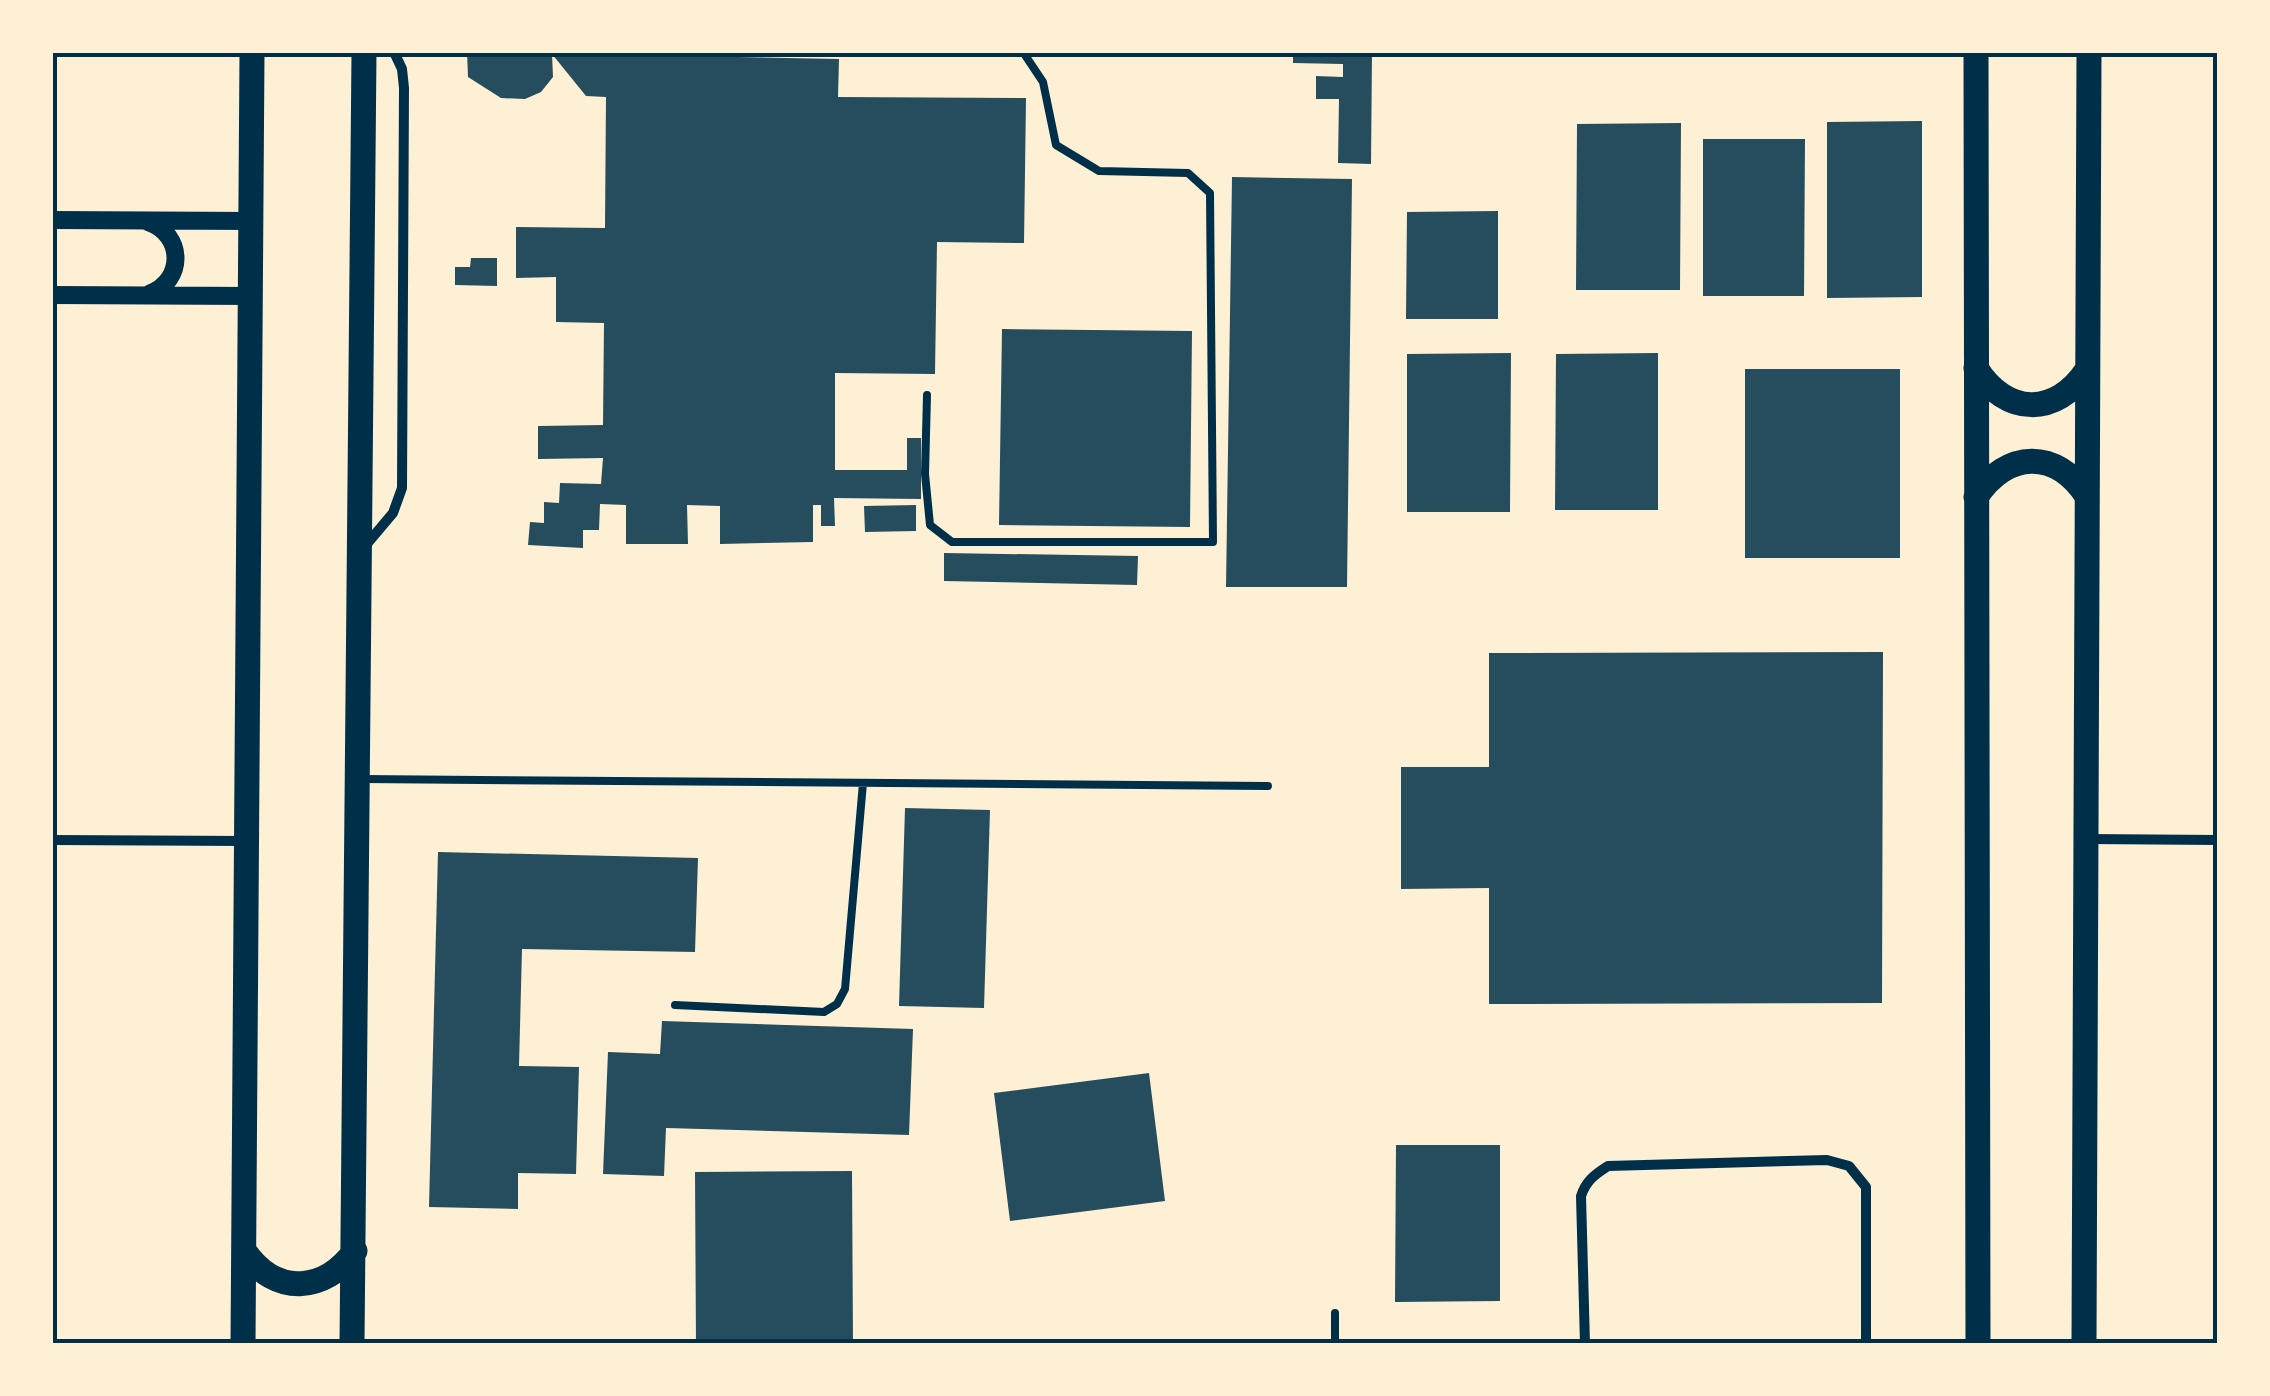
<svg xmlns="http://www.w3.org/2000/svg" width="2270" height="1396" font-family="'Exo 2',sans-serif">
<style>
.building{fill:#264d5e}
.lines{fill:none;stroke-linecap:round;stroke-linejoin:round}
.service{stroke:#003049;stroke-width:8}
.minor{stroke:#003049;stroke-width:10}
.tertiary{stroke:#003049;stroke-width:18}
.primary{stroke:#003049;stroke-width:25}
.neatline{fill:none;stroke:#003049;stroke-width:4}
</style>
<rect width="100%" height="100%" fill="#fdf0d5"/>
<path class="building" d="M467 52 839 59 838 97 1026 98 1024 243 937 242 935 374 835 373V470H907V438H921V499L834 498 835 526H821V505H813V542L720 544V506L687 505 688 544H626V505L600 504 599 530H583V548L528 545 530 522 544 523V502L559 503 560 483 601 484 603 458 538 459V426L603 425 604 323 556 322V277L516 278V227L605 228 606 97 586 96 552 54 553 77 541 92 525 99 501 98 468 77Z
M1293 52H1372L1371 164 1338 163 1339 99H1316V76L1343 77V64L1293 63Z
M1922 121V297L1827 298V122Z
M1681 123 1680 290H1576L1577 124Z
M1703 139H1805L1804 296H1703Z
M1232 177 1352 179 1347 587H1226Z
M1498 211V319H1406L1407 212Z
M471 258H497V286L455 285V267H470Z
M1002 329 1192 331 1190 527 999 525Z
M1511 353 1510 512H1407V354Z
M1658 353V510H1555L1556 354Z
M1745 369H1900V558H1745Z
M916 505V531L865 532 864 506Z
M944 553 1138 556 1137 585 944 581Z
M1883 652 1882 1003 1489 1004V888L1401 889V767H1489V653Z
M905 808 990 810 984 1008 899 1006Z
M438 852 698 858 695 952 522 949 519 1066 579 1067 576 1174 518 1173V1209L429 1207Z
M662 1021 913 1029 909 1135 666 1128 664 1176 603 1174 608 1052 660 1054Z
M1149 1073 1165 1201 1010 1221 994 1093Z
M1396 1145H1500V1301L1395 1302Z
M852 1171 853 1344H696L695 1172Z"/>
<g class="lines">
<path class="service" d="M927 395 925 474 930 525 952 542H1213L1210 193 1188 173 1099 171 1056 145 1043 82 1023 52
M362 779 1268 786
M675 1005 824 1012 837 1004 845 989 863 783
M1335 1313V1344"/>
<path class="minor" d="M366 545 393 513 402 488 404 88 402 69 394 52
M2087 839 2218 840
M52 840 246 841
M1585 1344 1581 1196C1586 1181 1594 1175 1608 1166L1827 1160 1849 1166 1866 1187V1344"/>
<path class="tertiary" d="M52 220 253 221
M148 222C184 234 185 281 149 294
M52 295 252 296"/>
<path class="primary" d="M1976 52 1978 1344
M1976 368C2006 416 2056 417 2087 370
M1976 497C2007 450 2056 449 2087 496
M245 1252C276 1296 324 1293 355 1251
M243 1344 252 52
M352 1344 364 52
M2084 1344 2089 52"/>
</g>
<rect width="2270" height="1396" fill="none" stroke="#fdf0d5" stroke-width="110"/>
<rect x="55" y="55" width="2160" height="1286" class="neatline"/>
</svg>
